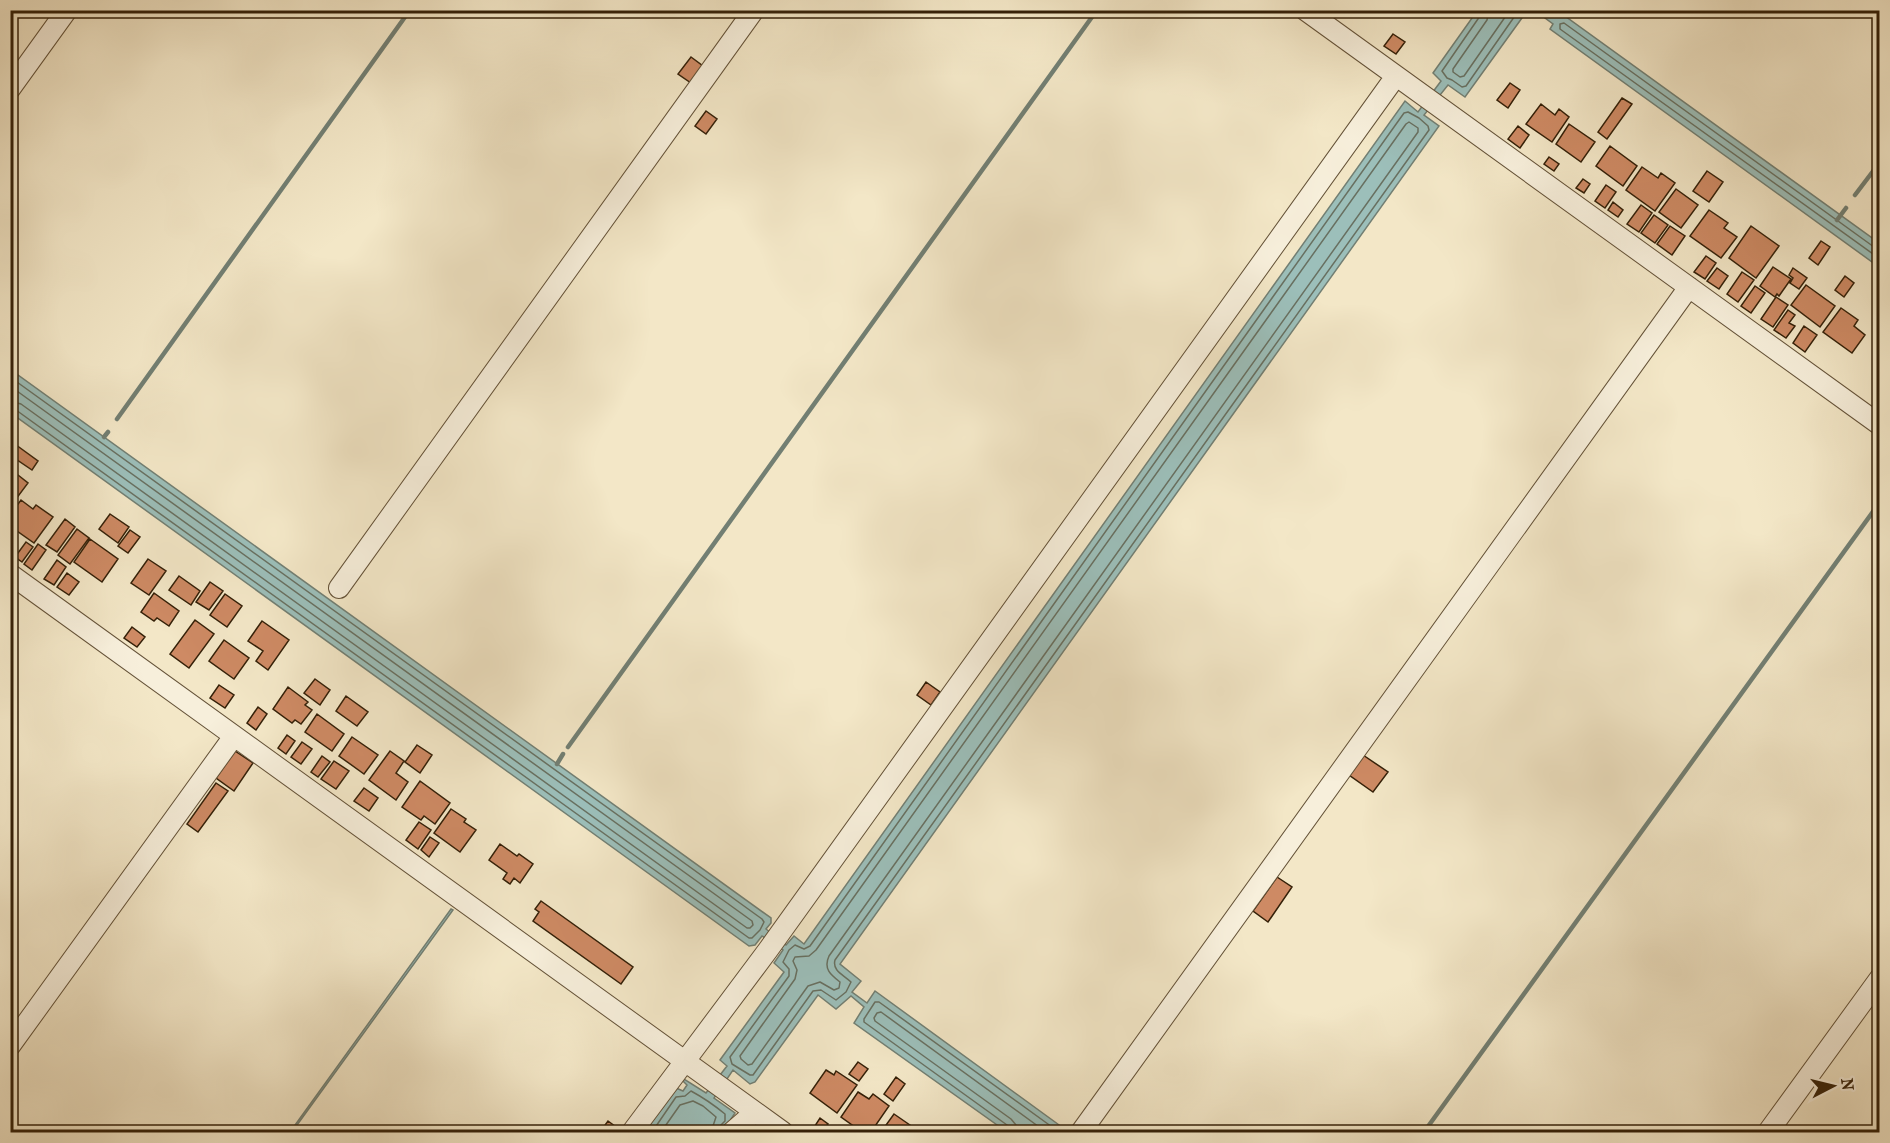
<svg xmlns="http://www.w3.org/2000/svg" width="1890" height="1143" font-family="'IM FELL French Canon',serif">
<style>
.water{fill:#9cbfba;stroke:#727f73;stroke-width:1.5}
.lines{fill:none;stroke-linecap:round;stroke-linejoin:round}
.shore{stroke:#687061;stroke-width:1.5}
.stream{stroke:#727f73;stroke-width:4.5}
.building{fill:#ce8a64;stroke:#342008;stroke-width:1.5}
.minor-casing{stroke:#645238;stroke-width:22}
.minor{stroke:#f7efdb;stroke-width:20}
</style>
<rect width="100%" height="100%" fill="#f3e7c7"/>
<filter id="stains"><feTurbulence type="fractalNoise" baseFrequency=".00333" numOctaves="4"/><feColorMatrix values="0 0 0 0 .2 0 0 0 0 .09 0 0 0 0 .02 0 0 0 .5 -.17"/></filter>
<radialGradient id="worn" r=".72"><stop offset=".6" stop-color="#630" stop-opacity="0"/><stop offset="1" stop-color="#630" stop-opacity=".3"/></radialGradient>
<path class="water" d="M1477 11H1527L1465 97 1448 85 1424 115 1439 126 840 964 861 981 852 992 867 1003 875 991 1066 1130 1064 1132H1007L854 1023 864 1007 851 996 836 1009 818 995 755 1082 750 1084 733 1070 714 1098 735 1113 731 1119 733 1123 723 1132H644L676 1088 683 1091 687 1085 683 1081 684 1079 706 1093 727 1066 720 1060 784 972 774 963 783 950 762 936 755 945 749 946 11 413V370L771 918V923L766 929 786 945 794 936 804 944 1405 101 1418 112 1441 81 1433 73Z
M1529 11H1549L1558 17 1562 14 1879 243V267L1550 29 1553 24 1538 13 1535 16Z
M451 909 453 910 292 1132H290Z"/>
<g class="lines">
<path class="shore" d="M1481 10 1480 16 1442 71 1447 78 1452 80 1462 87 1466 86 1519 10
M1489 10 1487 20 1453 69V72L1460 77 1464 76 1510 10
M1408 112 1419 118 1428 126 1429 130 835 960C832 971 844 975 851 982L846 992 836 1000 821 990 813 991 753 1075H750L732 1064 730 1057 789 976V969L783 962 789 950 795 945 804 949 810 946 1404 113Z
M1409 122 1418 128V132L829 956C823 969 831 975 840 982L839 988 834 990 820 982 808 986 752 1064 748 1065 741 1059 740 1056 795 979 797 970 793 961 795 957 809 956 816 950 1406 124Z
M1880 248 1874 247 1564 23 1560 24V29L1880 259
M10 377 762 919 764 922 760 930 752 938H749L16 410 10 409
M10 386 752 921 753 925 750 928H747L21 404 10 401
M652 1132 676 1097 685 1096 691 1091C704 1098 714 1105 725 1114V1121L719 1127 718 1132
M661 1132 680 1105 693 1101 703 1106 716 1117 711 1132
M1009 1132 1007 1125 864 1022V1019L875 1002H879L1059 1132
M1017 1132 1016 1125 1011 1119 875 1021 874 1018 877 1013 881 1012 1046 1132"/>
<path class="stream" d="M1855 195 1880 162
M1837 220 1846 208
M117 419 410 10
M104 437 108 432
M568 747 1097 10
M557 764 563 754
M1424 1132 1880 502"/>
</g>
<path class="building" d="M1393 34 1405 42 1396 54 1384 46Z
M691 57 703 66 691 83 678 74Z
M1510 83 1520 90 1508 108 1497 100Z
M1622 98 1632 104 1607 139 1598 132Z
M1541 104 1555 115 1559 109 1569 117 1552 142 1526 124Z
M706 111 717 119 706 134 695 126Z
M1569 124 1595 142 1581 162 1556 144Z
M1518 126 1529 135 1520 148 1508 139Z
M1610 146 1637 166 1623 186 1596 166Z
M1549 157 1559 164 1554 171 1544 164Z
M1642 167 1658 178 1661 173 1675 183 1655 211 1626 190Z
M1707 171 1723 182 1709 202 1693 191Z
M1583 179 1590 184 1584 193 1576 188Z
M1606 185 1616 192 1605 208 1595 201Z
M1676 189 1698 205 1681 228 1659 212Z
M1613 202 1623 210 1618 217 1608 210Z
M1641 205 1652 213 1639 232 1627 224Z
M1709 210 1728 223 1724 228 1737 237 1721 258 1690 236Z
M1654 215 1668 225 1655 243 1641 233Z
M1670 226 1685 236 1672 255 1657 244Z
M1751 226 1779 246 1756 278 1729 258Z
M1821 241 1830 247 1818 265 1809 258Z
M1706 256 1716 263 1705 279 1694 272Z
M1773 267 1791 279 1779 296 1777 294 1775 297 1760 286Z
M1717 268 1728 276 1719 289 1707 281Z
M1793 268 1807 278 1799 289 1790 283 1793 278 1789 275Z
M1742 272 1754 280 1738 302 1727 294Z
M1845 276 1854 283 1844 297 1835 290Z
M1806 285 1835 306 1820 327 1791 305Z
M1755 286 1765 293 1751 313 1741 306Z
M1776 297 1788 305 1773 327 1761 319Z
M1841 308 1858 320 1854 326 1865 335 1852 353 1823 332Z
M1788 310 1795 315 1789 323 1795 326 1786 338 1774 330Z
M1804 326 1817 335 1805 352 1793 343Z
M12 442 38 461 32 470 10 455V445Z
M18 475 28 483 10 507V479L13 481Z
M21 500 33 509 36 505 53 517 34 543 10 526V515Z
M110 514 129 527 118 543 99 529Z
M65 519 75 527 57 552 46 545Z
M77 529 89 538 70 564 58 555Z
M130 530 140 537 128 553 118 546Z
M90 539 118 559 102 582 74 562Z
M26 542 33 547 22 562 15 557Z
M38 544 46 550 32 570 24 564Z
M148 559 166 571 149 595 131 583Z
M57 560 66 567 54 585 44 579Z
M67 573 79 582 69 595 57 587Z
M179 576 200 591 191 605 169 590Z
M210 582 223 591 209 610 196 602Z
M154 593 179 611 169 626 157 618 154 621 141 612Z
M225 594 242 606 227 627 210 615Z
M195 620 214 634 189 668 170 654Z
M262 621 289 640 268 670 256 661 263 651 248 641Z
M132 627 145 637 137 647 124 638Z
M224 640 249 658 234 679 209 661Z
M315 679 330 690 320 705 304 693Z
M926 682 940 692 931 705 917 695Z
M219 685 234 695 225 708 210 698Z
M288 687 308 702 305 705 312 710 301 724 295 720 292 723 273 709Z
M346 696 368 712 357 726 336 711Z
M258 707 267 714 256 730 247 723Z
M317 714 344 734 332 751 305 732Z
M287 735 295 741 286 754 278 748Z
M352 737 378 755 364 774 339 756Z
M302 742 312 749 301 764 291 757Z
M417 745 432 755 420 773 405 762Z
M235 751 253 763 234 791 216 778Z
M390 751 404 761 396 773 408 782 396 800 369 780Z
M1363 755 1388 772 1373 792 1349 775Z
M322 756 330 762 318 777 311 772Z
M334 761 349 771 336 789 321 779Z
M420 781 450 803 435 824 424 816 421 820 402 807Z
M216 783 228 791 198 832 187 824Z
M364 788 378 798 369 811 354 801Z
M451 809 466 819 464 822 476 830 460 852 434 833Z
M419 822 431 830 418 849 406 840Z
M430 837 439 843 429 857 421 850Z
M500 844 517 856 519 854 533 864 520 883 514 878 510 884 503 879 507 873 489 860Z
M1277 877 1292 887 1268 922 1253 911Z
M541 901 633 967 621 984 533 921 539 912 535 909Z
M858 1062 868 1069 859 1081 849 1074Z
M826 1070 834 1075 836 1071 857 1085 837 1113 810 1093Z
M896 1077 905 1084 893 1101 884 1094Z
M858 1092 869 1099 873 1094 889 1106 871 1132H862L841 1117Z
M894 1114 920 1132H881Z
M820 1118 828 1124 822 1132H811Z
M608 1121 623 1132H600Z"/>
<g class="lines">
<defs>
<path id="minor" d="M1305 10 1880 425
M10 89 67 10
M10 574 783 1132
M339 588 754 10
M10 1046 234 736
M632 1132 768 950 1396 76
M732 1132 755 1112
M1081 1132 1689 287
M1768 1132 1880 978"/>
</defs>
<use href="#minor" class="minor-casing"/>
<use href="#minor" class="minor"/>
</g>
<rect width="1890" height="1143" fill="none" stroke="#f3e7c7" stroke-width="36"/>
<rect x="12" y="12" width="1866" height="1119" fill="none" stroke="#342008" stroke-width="3"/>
<rect x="18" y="18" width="1854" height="1107" fill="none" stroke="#342008" stroke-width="1.5"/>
<g transform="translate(1833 1086) rotate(83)" stroke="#f7efdb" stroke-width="4.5" paint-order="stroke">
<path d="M0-4.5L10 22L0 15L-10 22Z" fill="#342008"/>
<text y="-9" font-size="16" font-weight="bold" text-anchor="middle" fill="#342008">N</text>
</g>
<rect width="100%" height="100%" filter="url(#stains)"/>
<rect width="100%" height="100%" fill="url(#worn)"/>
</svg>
